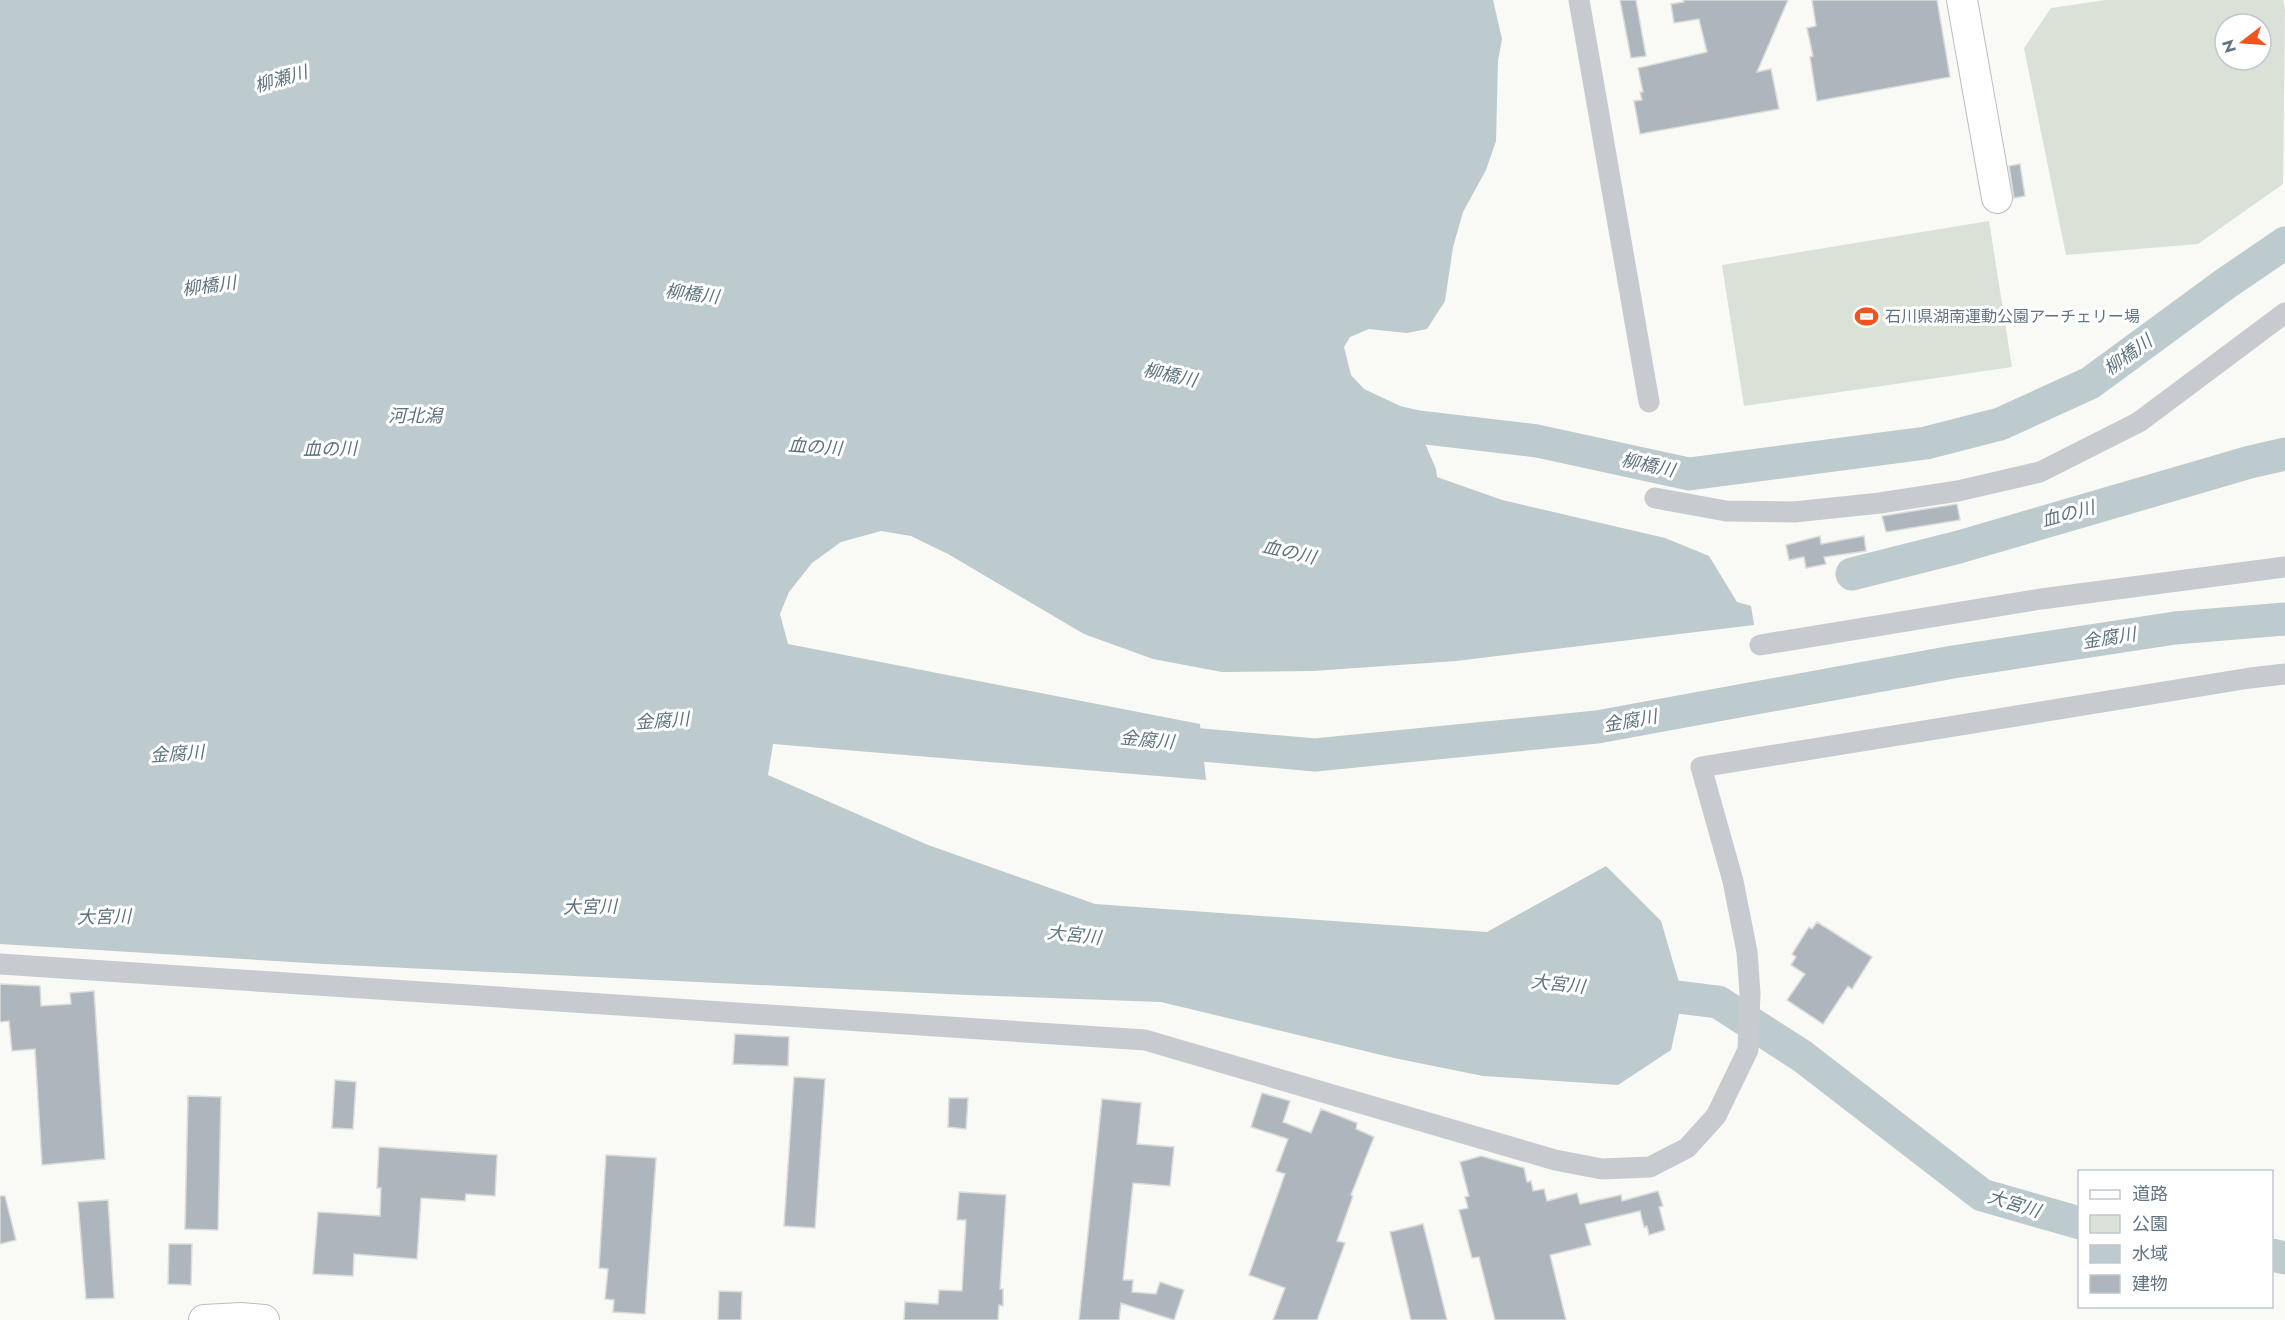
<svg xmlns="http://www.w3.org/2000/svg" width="2285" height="1320" font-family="Jost,'Noto Sans JP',sans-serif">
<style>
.green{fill:#dae1d7;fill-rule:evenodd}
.water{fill:#bdcace}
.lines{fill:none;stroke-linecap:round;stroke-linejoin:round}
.river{stroke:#bdcace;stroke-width:33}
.building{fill:#adb6bc;stroke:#dbdbd9;stroke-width:1.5}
.secondary-casing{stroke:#b9bec3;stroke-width:32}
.street{stroke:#c7cbcf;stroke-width:21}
.secondary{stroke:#fff;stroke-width:30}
.labels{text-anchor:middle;stroke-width:6;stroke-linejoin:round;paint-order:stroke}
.poi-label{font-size:16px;fill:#627484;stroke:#fff;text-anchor:start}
.water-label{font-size:18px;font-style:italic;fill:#5d747e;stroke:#fff}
</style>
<rect width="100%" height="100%" fill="#f9f9f6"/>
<path class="green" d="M2106 0H2283L2285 10 2283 184 2198 244 2066 255 2024 48 2051 8ZM2225 24H2261V60H2225Z
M1989 221 2012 367 1744 406 1722 265Z"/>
<path class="water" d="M0 0H1493L1502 39 1498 61 1496 141 1486 170 1463 212 1453 247 1445 301 1427 329 1407 333 1369 329 1350 337 1344 347 1351 375 1364 389 1411 411 1436 469 1437 477 1502 500 1665 538 1709 556 1737 602 1751 606 1754 625 1456 661 1313 671 1222 672 1153 659 1084 634 948 554 911 536 881 531 841 542 812 563 789 592 780 614 788 644 1200 724 1206 780 773 744 768 775 928 845 1095 904 1487 932 1606 866 1661 921 1683 996 1671 1050 1618 1085 1483 1076 1394 1058 1161 1002 967 995 324 964 0 944Z"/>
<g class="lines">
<path class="river" d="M1374 417 1418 427 1537 441 1689 474 1926 443 2000 424 2090 383 2225 284 2285 243
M1852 574 1959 547 2250 462 2285 454
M1157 741 1315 755 1597 727 1953 662 2175 628 2285 619
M1638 992 1718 1002 1802 1056 1982 1195 2080 1223
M2272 1255 2285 1258"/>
</g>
<path class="building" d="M1620 0H1636L1646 56 1631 58Z
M1683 0H1788L1757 72 1771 69 1779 109 1640 134 1634 101 1642 100 1640 92H1643L1638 68 1707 52 1699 19 1674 23 1671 4 1684 2Z
M1812 0H1937L1950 77 1817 101 1810 57 1813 56 1807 28 1816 26Z
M2020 164 2025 196 2014 198 2009 166Z
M1957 504 1960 520 1886 532 1882 516Z
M1820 536 1821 544 1864 536 1866 551 1824 557 1826 564 1806 568 1804 557 1789 560 1786 545Z
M1817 922 1872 957 1852 989 1848 986 1823 1024 1787 1000 1805 974 1791 965 1796 957 1792 954 1809 927 1812 929Z
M0 984 40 986 41 1006 71 1004 70 993 94 991 105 1159 42 1165 35 1049 12 1051 9 1021 0 1022Z
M735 1034 789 1037 788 1066 733 1064Z
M794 1077 825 1079 815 1228 784 1226Z
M335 1080 356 1082 353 1129 332 1128Z
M1262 1093 1290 1101 1283 1122 1311 1133 1321 1109 1357 1123 1356 1129 1374 1137 1351 1195 1353 1196 1337 1241 1345 1243 1317 1320H1273L1285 1288 1249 1275 1285 1174 1276 1171 1288 1139 1251 1127Z
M188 1096 221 1097 218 1230 185 1229Z
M949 1098H968L966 1129 948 1127Z
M1102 1099 1141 1103 1137 1144 1174 1147 1170 1186 1133 1183 1123 1280H1133L1132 1292 1156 1294 1160 1282 1184 1290 1174 1320 1121 1303 1119 1320H1079Z
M379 1147 497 1155 495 1196 466 1194 465 1201 421 1198 417 1259 354 1254 353 1276 313 1274 318 1212 380 1216 381 1188H377Z
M606 1155 656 1158 645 1314 613 1312 614 1300 605 1299 608 1269 599 1268Z
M1481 1156 1524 1168 1527 1182 1531 1181 1533 1191 1544 1189 1547 1201 1577 1193 1580 1204 1621 1195 1622 1201 1658 1191 1663 1206 1659 1207 1665 1230 1649 1235 1647 1226 1644 1227 1640 1211 1585 1224 1591 1245 1550 1255 1566 1320H1495L1479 1257 1472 1258 1459 1210 1468 1208 1465 1197 1469 1196 1460 1162Z
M959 1192 1006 1195 1000 1289H1003V1306L999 1305 998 1320H904L905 1302 938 1304 939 1290 962 1291 966 1220H957Z
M0 1196H5L16 1240 0 1244Z
M108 1200 114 1298 86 1299 78 1202Z
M1423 1224 1432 1259 1447 1320H1411L1390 1232Z
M169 1244H192L191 1285 168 1284Z
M719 1291 742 1292 741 1320H718Z"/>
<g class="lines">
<defs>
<path id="secondary" d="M1962 0 1997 198
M204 1320 241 1318 264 1320"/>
</defs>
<use href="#secondary" class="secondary-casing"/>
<path class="street" d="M1579 0 1649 402
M1655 498 1726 511 1794 512 1880 503 1958 491 2040 472 2139 422 2285 313
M1760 645 2041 599 2285 567
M0 964 1145 1040 1555 1160 1602 1169 1650 1167 1687 1148 1716 1116 1748 1050 1750 993 1747 952 1733 881 1701 767 2250 678 2285 674"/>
<use href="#secondary" class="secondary"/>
</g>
<defs>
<symbol id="stadium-bare" viewBox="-9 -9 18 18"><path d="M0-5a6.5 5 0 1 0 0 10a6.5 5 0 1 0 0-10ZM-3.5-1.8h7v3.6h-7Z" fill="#f0551f" stroke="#fff" stroke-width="2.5" paint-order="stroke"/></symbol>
</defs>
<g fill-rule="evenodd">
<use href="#stadium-bare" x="1850" y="300" width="33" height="33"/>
</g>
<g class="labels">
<g class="poi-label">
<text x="1885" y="322">石川県湖南運動公園アーチェリー場</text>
</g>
<g class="water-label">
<text transform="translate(281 79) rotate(-16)" y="6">柳瀬川</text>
<text transform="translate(209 286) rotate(-7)" y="6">柳橋川</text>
<text transform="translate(692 294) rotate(7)" y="6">柳橋川</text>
<text transform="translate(2128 355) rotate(-36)" y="6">柳橋川</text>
<text transform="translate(1170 375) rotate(12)" y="6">柳橋川</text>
<text x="415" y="422">河北潟</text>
<text transform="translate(815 447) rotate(4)" y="6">血の川</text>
<text transform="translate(330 449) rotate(-1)" y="6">血の川</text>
<text transform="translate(1648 465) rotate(12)" y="6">柳橋川</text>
<text transform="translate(2068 514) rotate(-15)" y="6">血の川</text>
<text transform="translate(1289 552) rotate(13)" y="6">血の川</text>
<text transform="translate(2109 638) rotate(-9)" y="6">金腐川</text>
<text transform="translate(662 721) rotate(-4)" y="6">金腐川</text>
<text transform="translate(1630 721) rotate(-10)" y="6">金腐川</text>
<text transform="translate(1147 740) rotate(5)" y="6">金腐川</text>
<text transform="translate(177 754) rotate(-4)" y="6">金腐川</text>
<text transform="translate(590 907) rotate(-1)" y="6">大宮川</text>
<text transform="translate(104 917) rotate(-1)" y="6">大宮川</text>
<text transform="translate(1074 935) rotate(6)" y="6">大宮川</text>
<text transform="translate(1558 984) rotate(6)" y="6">大宮川</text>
<text transform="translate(2014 1204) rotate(17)" y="6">大宮川</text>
</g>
</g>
<rect x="2078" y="1170" width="195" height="138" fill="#ffffff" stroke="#c0c7ce" stroke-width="1.5"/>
<rect x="2090" y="1190" width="30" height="9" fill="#ffffff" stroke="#c0c7ce" stroke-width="1.5"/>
<text x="2132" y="1200" font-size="18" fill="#627484">道路</text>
<rect x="2090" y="1215" width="30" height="18" fill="#dae1d7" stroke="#c0c7ce" stroke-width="1.5"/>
<text x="2132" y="1230" font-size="18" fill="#627484">公園</text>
<rect x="2090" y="1245" width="30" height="18" fill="#bdcace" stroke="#c0c7ce" stroke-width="1.5"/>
<text x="2132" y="1260" font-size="18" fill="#627484">水域</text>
<rect x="2090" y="1275" width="30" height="18" fill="#adb6bc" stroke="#c0c7ce" stroke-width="1.5"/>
<text x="2132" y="1290" font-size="18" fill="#627484">建物</text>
<g transform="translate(2243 42) rotate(253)"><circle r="28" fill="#ffffff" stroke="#c0c7ce" stroke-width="1.5"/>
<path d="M0-4.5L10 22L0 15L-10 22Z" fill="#f0551f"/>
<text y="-9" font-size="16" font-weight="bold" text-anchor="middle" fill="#627484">N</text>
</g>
</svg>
